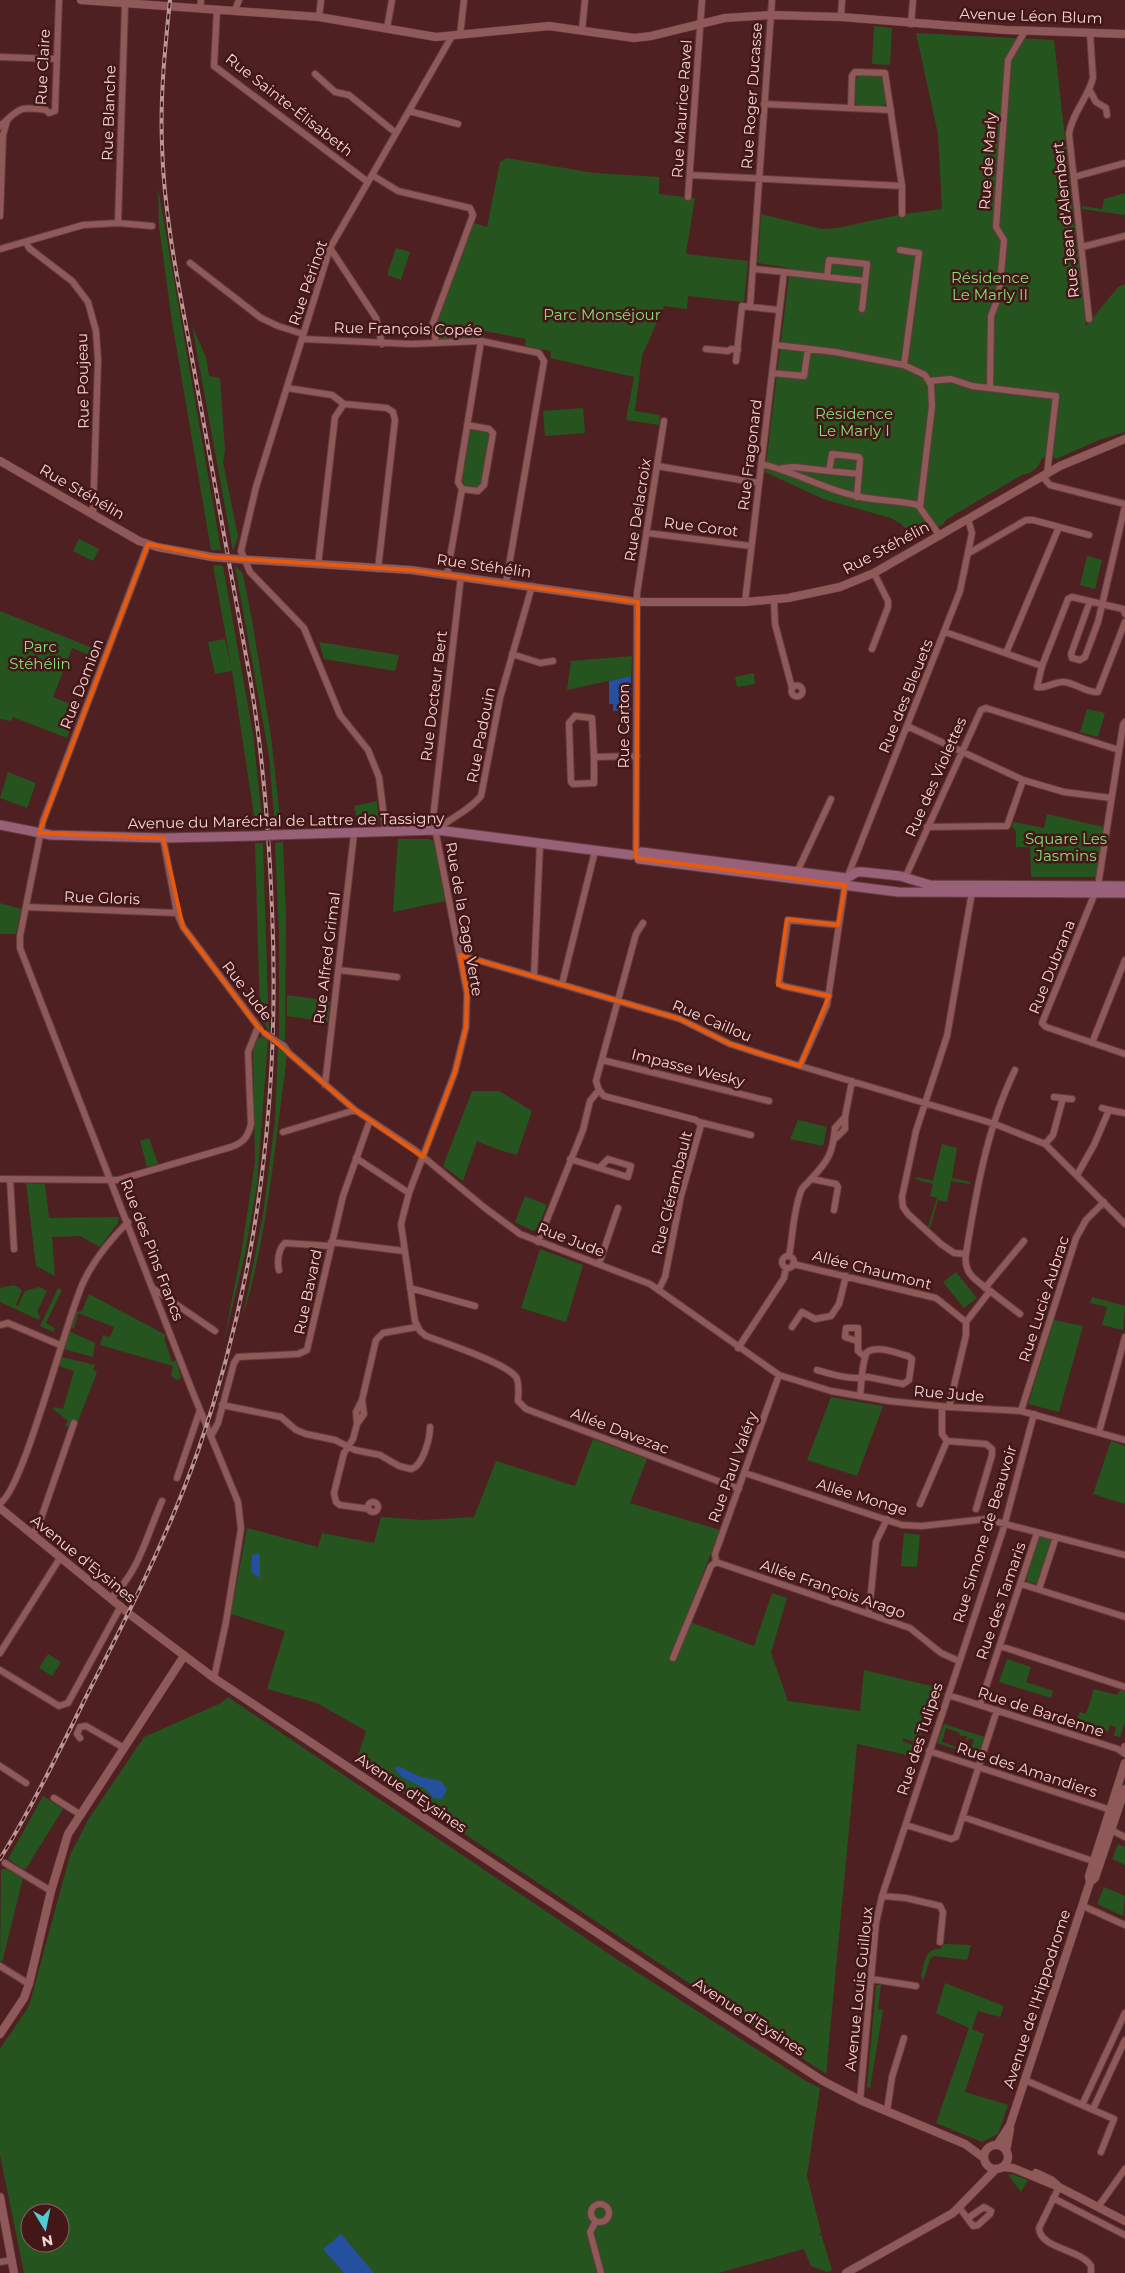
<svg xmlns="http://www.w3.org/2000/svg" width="1125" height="2273" font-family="Montserrat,sans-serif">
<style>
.green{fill:#25541f;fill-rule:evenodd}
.water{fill:#25509f}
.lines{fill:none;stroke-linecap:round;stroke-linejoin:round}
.minor-casing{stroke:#643c3e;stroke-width:8}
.tertiary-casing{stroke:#643c3e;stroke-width:9}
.secondary-casing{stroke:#643c3e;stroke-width:11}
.minor{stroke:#8e5958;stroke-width:6}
.tertiary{stroke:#8e5958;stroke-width:8}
.secondary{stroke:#996177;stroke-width:9}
.rail-casing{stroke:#ba9695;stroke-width:4}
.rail{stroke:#431617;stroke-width:2;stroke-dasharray:5.5;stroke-linecap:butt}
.minor-bridge-casing{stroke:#643c3e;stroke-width:8;stroke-linecap:butt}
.tertiary-bridge-casing{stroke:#643c3e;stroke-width:9;stroke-linecap:butt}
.secondary-bridge-casing{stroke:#643c3e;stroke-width:11;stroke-linecap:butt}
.minor-bridge{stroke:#8e5958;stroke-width:6}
.tertiary-bridge{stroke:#8e5958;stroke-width:8}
.secondary-bridge{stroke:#996177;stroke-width:9}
.marked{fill:none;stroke:#e8590c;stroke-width:4;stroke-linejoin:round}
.labels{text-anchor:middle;stroke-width:5;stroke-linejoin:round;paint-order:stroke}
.street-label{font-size:15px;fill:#f4d5d3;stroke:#431617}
.park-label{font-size:15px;fill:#82df75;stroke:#431617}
</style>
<rect width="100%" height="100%" fill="#4f2021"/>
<path class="green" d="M874 26 892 28 890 65 872 64Z
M916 33 1054 40 1086 326 1118 287 1125 284V432L1099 440 1056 459 1052 456 1042 458C1038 468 1033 473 1022 475L947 519 943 524 916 540 901 524 891 518 823 499 765 472 790 268 758 263 761 214 822 229 837 228 898 215 942 209 938 134Z
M859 75 881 76C885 80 885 85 886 91 886 95 888 99 886 103 882 110 861 106 855 103V80Z
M507 158 594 173 659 177V194L695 198 686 254 748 261 744 302 688 296 687 309 664 306 642 356 635 411 660 415 659 425 626 420 634 377 550 358 551 351 525 346 526 339 485 331 483 337 441 340 438 336 436 323 474 223 487 227 500 162Z
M158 188 221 550H211L172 322 159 226Z
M1125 193V215L1082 209V206L1102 209 1104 199Z
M396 248 410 252 401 280 387 275Z
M192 326 206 357 209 376 220 378 225 450 223 462 238 536 233 551Z
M583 408 585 433 545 436 543 411Z
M474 430 487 431 490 436 482 483 477 487 464 485 462 479 469 431Z
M79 539 99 549 93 561 73 551Z
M1087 556 1102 560 1095 589 1080 585Z
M213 565 223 566 253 734 263 828H256L232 671 215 674 208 642 225 639 232 670Z
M235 566 242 572 244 580 252 620 271 736 281 827 275 828 269 756Z
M0 611 100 651 97 658 72 648 53 697 78 707 67 738 13 717 11 721 0 719Z
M319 642 399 655 395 671 324 659Z
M632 656 631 676 567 690 571 661Z
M754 673 755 684 737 687 735 677Z
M1087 709 1105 713 1098 737 1080 732Z
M8 772 36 783 27 808 0 798Z
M377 801 379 821 377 825 359 826 354 806Z
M1047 814 1104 827 1097 877H1031L1030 847H1016V831L1012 826 1014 822 1044 828Z
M398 839H429L434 842 445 901 393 912Z
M283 842 286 918 285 1041 279 1038V936L275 843Z
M255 843H263L269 1031 260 1016Z
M0 903 21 909 16 934H0Z
M287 995 330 1001 328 1022 287 1016Z
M261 1037 268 1039 257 1185 245 1254 223 1346 242 1248 255 1162 253 1049 255 1041Z
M278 1045 286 1054V1065C274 1150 268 1234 243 1316L263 1214 275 1120Z
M472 1091H499L532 1111 517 1155 499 1150 477 1141 463 1181 443 1166Z
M798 1120 827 1127 823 1146 790 1139Z
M149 1138 158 1164 147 1167 140 1141Z
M942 1144 957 1148 952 1178 971 1182 970 1184 951 1181 947 1202 938 1200 930 1228 928 1227 937 1198 930 1196 933 1184 915 1179 916 1177 933 1181Z
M26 1183 45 1184 49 1218 119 1217 118 1223 100 1247 80 1236 52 1237 55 1276 36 1266Z
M525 1196 547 1205 538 1228 533 1231 515 1222Z
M540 1249 583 1265 566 1322 521 1308Z
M956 1272 977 1298 964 1308 943 1282Z
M14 1285 22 1290 16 1305 18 1306 25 1291 39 1287 47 1291 37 1312 40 1316 39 1320 0 1302V1288Z
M58 1288 62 1290 46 1323 55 1328 53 1332 40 1326Z
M89 1294 166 1335 164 1338 172 1362 176 1360 181 1378 177 1380 171 1376 173 1366 100 1345 103 1335 110 1337 114 1327 78 1313 74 1329 71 1327 74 1312 82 1311Z
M1092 1297 1125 1306 1123 1330 1102 1325 1107 1307 1090 1303Z
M1054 1320 1083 1326 1059 1412 1028 1404Z
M69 1331 95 1343 93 1357 64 1349Z
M62 1357 95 1365 93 1370 97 1372 77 1424 73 1422 70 1428 65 1425 68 1421 53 1409 54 1407 63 1409 74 1371 59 1366Z
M831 1397 883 1406 857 1476 807 1460Z
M593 1439 647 1459 630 1503 720 1530 685 1620 754 1646 772 1593 787 1598 771 1653 788 1701 860 1711 864 1670 944 1689 938 1706 929 1707 918 1743 902 1738 903 1741 924 1750 921 1758 857 1744 826 2074 356 1762 366 1731 317 1703 267 1689 285 1631 231 1614 247 1528 318 1547 322 1533 374 1543 381 1517 423 1520 474 1517 496 1461 575 1486Z
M1111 1441 1125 1446V1504L1093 1494Z
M904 1533 920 1535 917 1567 901 1566Z
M1041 1537 1052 1540 1038 1584 1027 1582 1026 1578 1039 1538Z
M48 1654 61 1662 52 1676 39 1668Z
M1007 1659 1031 1667 1026 1682 1053 1691 1051 1698 999 1682Z
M1094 1689 1117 1695 1120 1690 1125 1692V1722L1120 1737 1114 1736 1116 1727 1110 1725 1108 1732 1076 1722 1080 1712 1086 1714Z
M228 1697 615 1958 806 2081 820 2088 807 2176 821 2232 816 2237 821 2234 832 2270 827 2272 811 2266 804 2249 718 2273H24L0 2155V2049L29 2006 70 1855 88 1820 144 1737 221 1703ZM30 2213H60V2243H30Z
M944 1724 985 1737 978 1757 969 1754 974 1740 969 1738 966 1743 967 1736H961L959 1733 946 1728 942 1742 956 1747 955 1749 937 1743Z
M43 1796 63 1809 25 1870 8 1859Z
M1118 1844 1125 1847V1865L1112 1859Z
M1 1869H7L23 1878 2 1963 0 1961Z
M1104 1887 1125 1896 1123 1916 1097 1904Z
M944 1944 971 1945 967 1960 934 1956 930 1959 923 1981 921 1976C925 1962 925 1948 940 1949Z
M945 1983 1004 2006 1000 2017 978 2011 972 2029 984 2034 965 2092 1008 2105 998 2134 982 2142 936 2123 969 2028 936 2013Z
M876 1985H881L878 2009 883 2010 870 2088 867 2087Z
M1012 2174 1028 2180 1021 2192 1008 2175Z"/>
<path class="water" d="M631 676V710L613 711V704H609V681Z
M258 1553 260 1556V1578L251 1572 252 1556Z
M398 1766 421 1777 441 1781 447 1789 442 1799 433 1798 426 1789 402 1777 395 1769Z
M341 2234 374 2273H344L323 2249Z"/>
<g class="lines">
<defs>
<path id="minor" d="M200 8 201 0
M217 9 214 66 368 182
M235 10 239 0
M319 17 321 0
M841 17 842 0
M911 24 913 0
M387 28 392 0
M582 30 585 0
M460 35 464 0
M0 57 57 59
M315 74 335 92 349 95 396 133
M1089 89 1096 102 1106 108 1107 115
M764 104 891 110
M851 108 852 76 855 72 885 73 902 186V214
M409 111 458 124
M0 126C20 109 17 106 46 110L49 113 55 111 59 0
M372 175 398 191 470 208 473 215 433 323 436 343
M690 175 902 186
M1074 177 1125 163
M688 197 702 0
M0 216 3 135 7 121
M118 223 125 5
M26 242 29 248 72 281 88 302 96 331 98 360 93 514
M1082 247 1125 236
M330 248 376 318 382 344
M0 249 83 225 118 223 152 226
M900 250 919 253 904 365
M190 263 261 318 278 326 303 334
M784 272 827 277 829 260 867 264 862 309
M827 277 865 281
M750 307 772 0
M1089 319 1069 134C1072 113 1088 98 1093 78L1090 33
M302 339 411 344 481 341 539 353 544 361 506 583
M776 345 835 352 904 365 925 375 931 385 932 406 920 507
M706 349 728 351 731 349 738 350
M736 361 742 306 779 310
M772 373 804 376 808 349
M929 381 951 379 972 386 1056 396 1047 474
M990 387 991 316 999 295 1004 240 996 227 1008 60 1025 31
M287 388 332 395 344 404 387 408 393 412 395 420 378 569
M761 464C794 471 823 489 856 496 876 501 898 500 918 505L940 536
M657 466 759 483
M783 468 794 467 829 471 832 454 859 457 860 459 857 497
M829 471 859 474
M1042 476 1050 485 1125 504
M462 489 478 491 484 485 493 433 489 429 467 425
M647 533 751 546
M148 544 43 821 20 936V948L191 1388 238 1502 241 1529 226 1622 214 1678
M969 553 1026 520H1033L1089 535
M318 565 335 417 344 404
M447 575 462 489 458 482 481 341
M461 576 433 818 467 993 466 1027 455 1072 409 1193 401 1224 415 1321 420 1331 426 1336C445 1343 506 1363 516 1377 520 1383 518 1394 518 1401L526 1409 739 1489
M774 600 775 624 792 688
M1090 601 1071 654 1072 658 1080 660 1085 657 1098 622 1125 506
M745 602 784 272 754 269
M1125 614 1123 609 1072 597 1068 599 1042 666 1037 687C1047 689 1054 681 1064 682 1076 683 1086 693 1098 692L1125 622
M945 632 1042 666
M872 649 888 607V601L874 573
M1006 653 1059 527
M512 654 540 663 553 661
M791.5 691a5.5 5.5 0 1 1 11 0a5.5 5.5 0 1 1-11 0Z
M907 726 1023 780 1064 792 1111 798
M594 757 592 718 575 716 569 723 571 782 573 784 594 783V757L637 756
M927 827 1007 826 1023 780
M437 830C451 817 468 812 481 796L500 698 532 586
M386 833 379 777 368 750 340 715 304 628 250 572 241 551 256 487 330 248 452 36
M163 838 177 913 183 927 260 1029
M636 849 637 593 664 421
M797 872 831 799
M847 878 960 591 972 533 968 519
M905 878 981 710 986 708 1119 750
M1098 886 1123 725 1125 722
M1095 893 1042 1023 1046 1027 1125 1054
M26 907 177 913
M643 923 636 934 596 1081 599 1090 604 1096 696 1120 701 1125 681 1196 665 1277 659 1289
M460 955 680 1019 730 1044 767 1056 995 1124 1045 1144 1125 1224
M339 970 397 977
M534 976 540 844
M562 984 595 851
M829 996 783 986 779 982 788 920 838 925
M1092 1043 1125 960
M284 1046 289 1053 355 1110 415 1150 485 1208 520 1234 650 1284 779 1375 831 1391 889 1401 949 1407 1021 1411 1125 1440
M602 1060 769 1101
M800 1066 827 1005 845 885
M325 1085 354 834
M1063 1098 1072 1099
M1102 1108 1109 1110
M699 1122 751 1135
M283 1132 355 1110
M836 1138 845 1129V1117L852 1081
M1045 1144 1053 1135 1063 1098 1054 1097
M356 1158 409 1193
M570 1159 628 1177 631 1166 608 1159 599 1168
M1077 1175 1094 1145 1109 1110 1124 1113
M0 1179 118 1180 231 1147C243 1143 248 1137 251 1124L248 1052 258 1027
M10 1179 14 1249
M812 1179 836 1184 838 1187 834 1210
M331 1242 404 1251
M538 1242 583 1130 590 1101 599 1090
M966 1254 954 1253 941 1244 908 1214 903 1207 902 1197 916 1131 947 1036 972 892
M782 1262a6 6 0 1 1 12 0a6 6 0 1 1-12 0Z
M789 1256C793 1235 793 1212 801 1191 803 1186 808 1183 811 1179 828 1161 833 1153 835 1128L845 1117
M599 1264 618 1208
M793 1264 936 1298 966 1322
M279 1270C277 1262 278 1249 285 1243L330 1246
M410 1288 475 1306
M985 1288 1024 1241
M154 1289 215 1331
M990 1291 1020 1314
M0 1325 8 1323 60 1345
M792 1327 802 1312 815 1319 831 1316 839 1304 846 1276
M857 1341 845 1337 846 1328H858V1351L865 1357
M738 1348 784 1278 786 1268
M817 1370C834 1375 850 1380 868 1377L903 1384 909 1380 912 1359 908 1356C896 1353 878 1345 867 1352 861 1365 862 1382 860 1396
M779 1375 715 1554 716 1562 910 1628 941 1653 959 1661
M222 1405 281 1417 296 1430 306 1434 335 1440 355 1450 380 1455 399 1466 411 1469C423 1466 430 1438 430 1427
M942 1407V1434L947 1441 986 1444 992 1449V1455L976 1509
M949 1407 966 1335V1322L990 1291C976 1280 963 1274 966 1254 976 1192 987 1127 1015 1070
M1021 1411 1076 1238 1086 1220 1104 1202
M357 1424 364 1414 362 1400
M1099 1432 1125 1337
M211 1436 218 1423 234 1363 238 1357 298 1354 307 1350 343 1196 370 1120
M745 1473 902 1525 922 1526 986 1519 1125 1555
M177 1478 200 1410
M368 1507a5 5 0 1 1 10 0a5 5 0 1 1-10 0Z
M0 1503C23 1491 66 1319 83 1283 93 1261 111 1239 128 1222
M920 1504 947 1441
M369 1509 340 1505 336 1502 334 1493 344 1453 353 1439 357 1424 356 1412 362 1400 376 1340 383 1333 417 1327
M32 1534 38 1527 74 1423
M1021 1584 1125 1617
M1039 1589 1056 1537
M111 1598C140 1570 146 1537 162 1501
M869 1613 876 1542 887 1519
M1000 1646 1125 1687
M0 1653 60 1558
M673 1658 711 1566 716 1562
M0 1670 59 1706 68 1703 121 1606
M948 1695 1118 1749 1125 1754
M980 1705 1037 1533
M80 1738 77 1734 80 1727 86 1726 124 1748
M929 1751 1114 1811
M0 1766 26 1783
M54 1798 81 1815
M963 1817 1093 1861
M906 1825 951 1839 956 1837 997 1710
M1111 1830 1125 1837
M5 1863 51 1891
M882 1896 906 1898 940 1906 943 1912 940 1942
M1083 1906 1125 1925
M0 1966 29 1984
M871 1979 916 1986
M1025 2080 1114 2119 1101 2152
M860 2100 876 1923 882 1896 1003 1530 1034 1414
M1082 2105 1125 2013
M1093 2109 1125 2040
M887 2111 892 2077 904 2038
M1059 2187 1039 2228C1040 2249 1081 2249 1091 2266V2273
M1053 2198 1125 2235
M591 2213a9 9 0 1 1 18 0a9 9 0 1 1-18 0Z
M959 2207 973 2226 978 2225 990 2214 991 2211 984 2207 968 2218
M1098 2207 1125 2169
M596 2221 590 2232 601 2273
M0 2262 12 2260"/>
<path id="tertiary" d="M81 0 319 17 436 37 549 26 634 38 651 36 725 18 771 15 841 17 1006 30 1125 34
M0 461 139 541 157 547 212 557
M237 559 411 570 638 602H745L788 598 840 587 874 573 1060 466 1125 439
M0 1508 132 1616 214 1678 698 2000 823 2081 860 2100 965 2144 984 2158
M1125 1747V1752
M1090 1882 1089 1876 1125 1763
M0 2034 24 1998 29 1984 51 1891 68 1834 184 1656
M997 2145 1010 2125 1090 1882 1095 1878 1125 1789
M984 2157a12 12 0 1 1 24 0a12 12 0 1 1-24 0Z
M1006 2151 1010 2129
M1002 2167 1013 2168 1059 2187 1125 2221
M1036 2173 1051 2180 1058 2186
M0 2197 14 2273
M846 2273 953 2213 996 2169"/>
<path id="secondary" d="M0 825 51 835 163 838 254 836
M273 835 437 830 631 855
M641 852 847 878 857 872H863L900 876 930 885 1125 886
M639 859 898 892 1125 893"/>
</defs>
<use href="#minor" class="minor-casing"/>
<use href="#tertiary" class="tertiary-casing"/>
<use href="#secondary" class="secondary-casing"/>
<use href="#minor" class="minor"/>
<use href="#tertiary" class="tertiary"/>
<use href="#secondary" class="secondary"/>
<defs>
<path id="rail" d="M0 1859C32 1807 59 1752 86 1697 127 1617 168 1536 198 1451 259 1275 280 1094 272 909 269 831 263 755 250 678 231 574 212 469 193 364 180 292 164 219 162 145 160 96 165 48 170 0"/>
</defs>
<use href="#rail" class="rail-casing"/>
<use href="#rail" class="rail"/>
<defs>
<path id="minor-bridge" d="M264 1033 284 1046"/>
<path id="tertiary-bridge" d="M212 557 237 559"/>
<path id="secondary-bridge" d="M254 836 273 835"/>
</defs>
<use href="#minor-bridge" class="minor-bridge-casing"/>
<use href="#tertiary-bridge" class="tertiary-bridge-casing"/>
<use href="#secondary-bridge" class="secondary-bridge-casing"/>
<use href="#minor-bridge" class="minor-bridge"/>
<use href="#tertiary-bridge" class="tertiary-bridge"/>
<use href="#secondary-bridge" class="secondary-bridge"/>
</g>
<path class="marked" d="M148 544 212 557 411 570 638 602 636 858 845 885 838 925 787 919 778 985 829 996 800 1066 730 1044 680 1019 460 955 467 993 466 1027 455 1072 423 1157 355 1110 258 1027 183 927 163 838 39 833Z"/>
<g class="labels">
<g class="street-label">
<text transform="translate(1031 16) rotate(2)" y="5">Avenue Léon Blum</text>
<text transform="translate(43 67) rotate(-87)" y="5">Rue Claire</text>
<text transform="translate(752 96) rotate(-86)" y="5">Rue Roger Ducasse</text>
<text transform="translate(289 105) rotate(38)" y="5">Rue Sainte-Élisabeth</text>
<text transform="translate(682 109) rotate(-86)" y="5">Rue Maurice Ravel</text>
<text transform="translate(109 113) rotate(-88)" y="5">Rue Blanche</text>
<text transform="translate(988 161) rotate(-86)" y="5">Rue de Marly</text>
<text transform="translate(1066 220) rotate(-96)" y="5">Rue Jean d'Alembert</text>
<text transform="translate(308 283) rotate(-71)" y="5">Rue Périnot</text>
<text transform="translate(408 329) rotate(1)" y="5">Rue François Copée</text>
<text transform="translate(83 381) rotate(-91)" y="5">Rue Poujeau</text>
<text transform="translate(750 455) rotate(-83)" y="5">Rue Fragonard</text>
<text transform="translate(82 492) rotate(30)" y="5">Rue Stéhélin</text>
<text transform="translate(638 510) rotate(-81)" y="5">Rue Delacroix</text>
<text transform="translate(701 527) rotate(7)" y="5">Rue Corot</text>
<text transform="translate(886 548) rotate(-28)" y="5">Rue Stéhélin</text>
<text transform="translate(484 566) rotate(8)" y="5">Rue Stéhélin</text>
<text transform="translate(82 684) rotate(-69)" y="5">Rue Domion</text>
<text transform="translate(434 696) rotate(-83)" y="5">Rue Docteur Bert</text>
<text transform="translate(906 696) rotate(-68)" y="5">Rue des Bleuets</text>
<text transform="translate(624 726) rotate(-90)" y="5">Rue Carton</text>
<text transform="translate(481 735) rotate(-79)" y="5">Rue Padouin</text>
<text transform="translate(936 777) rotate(-66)" y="5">Rue des Violettes</text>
<text transform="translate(286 821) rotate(-1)" y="5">Avenue du Maréchal de Lattre de Tassigny</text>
<text transform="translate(102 898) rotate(2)" y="5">Rue Gloris</text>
<text transform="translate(464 919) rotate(80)" y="5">Rue de la Cage Verte</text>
<text transform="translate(327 958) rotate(-83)" y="5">Rue Alfred Grimal</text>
<text transform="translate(1052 967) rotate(-68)" y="5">Rue Dubrana</text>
<text transform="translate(247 991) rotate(52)" y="5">Rue Jude</text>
<text transform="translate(712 1021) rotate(23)" y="5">Rue Caillou</text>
<text transform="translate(688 1068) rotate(14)" y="5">Impasse Wesky</text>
<text transform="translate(672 1193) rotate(-76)" y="5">Rue Clérambault</text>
<text transform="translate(571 1240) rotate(21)" y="5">Rue Jude</text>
<text transform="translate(152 1250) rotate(69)" y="5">Rue des Pins Francs</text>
<text transform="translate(872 1270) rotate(14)" y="5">Allée Chaumont</text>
<text transform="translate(308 1292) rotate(-78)" y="5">Rue Bavard</text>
<text transform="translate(1044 1299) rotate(-72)" y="5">Rue Lucie Aubrac</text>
<text transform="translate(949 1394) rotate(5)" y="5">Rue Jude</text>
<text transform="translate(620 1431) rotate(21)" y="5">Allée Davezac</text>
<text transform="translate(733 1467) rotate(-70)" y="5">Rue Paul Valéry</text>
<text transform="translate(862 1497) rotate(17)" y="5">Allée Monge</text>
<text transform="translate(985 1534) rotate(-73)" y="5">Rue Simone de Beauvoir</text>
<text transform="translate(83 1559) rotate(39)" y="5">Avenue d'Eysines</text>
<text transform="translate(833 1589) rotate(19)" y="5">Allée François Arago</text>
<text transform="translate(1001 1601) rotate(-71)" y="5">Rue des Tamaris</text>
<text transform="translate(1041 1712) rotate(18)" y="5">Rue de Bardenne</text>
<text transform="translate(920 1739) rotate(-72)" y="5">Rue des Tulipes</text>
<text transform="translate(1027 1770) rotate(18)" y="5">Rue des Amandiers</text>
<text transform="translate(411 1793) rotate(34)" y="5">Avenue d'Eysines</text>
<text transform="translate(859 1989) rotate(-84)" y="5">Avenue Louis Guilloux</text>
<text transform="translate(1037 1999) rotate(-72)" y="5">Avenue de l'Hippodrome</text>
<text transform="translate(749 2017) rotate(33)" y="5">Avenue d'Eysines</text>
</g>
<g class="park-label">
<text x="990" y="283">Résidence<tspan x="990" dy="17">Le Marly II</tspan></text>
<text x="602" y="320">Parc Monséjour</text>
<text x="854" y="419">Résidence<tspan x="854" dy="17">Le Marly I</tspan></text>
<text x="40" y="652">Parc<tspan x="40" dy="17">Stéhélin</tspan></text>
<text x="1066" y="844">Square Les<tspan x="1066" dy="17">Jasmins</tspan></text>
</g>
</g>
<g transform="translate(45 2228) rotate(170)"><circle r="24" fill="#431617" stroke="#8a6262"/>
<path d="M0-4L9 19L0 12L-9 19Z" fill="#51ccd4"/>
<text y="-8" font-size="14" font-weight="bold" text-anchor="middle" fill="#f4d5d3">N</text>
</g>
</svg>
